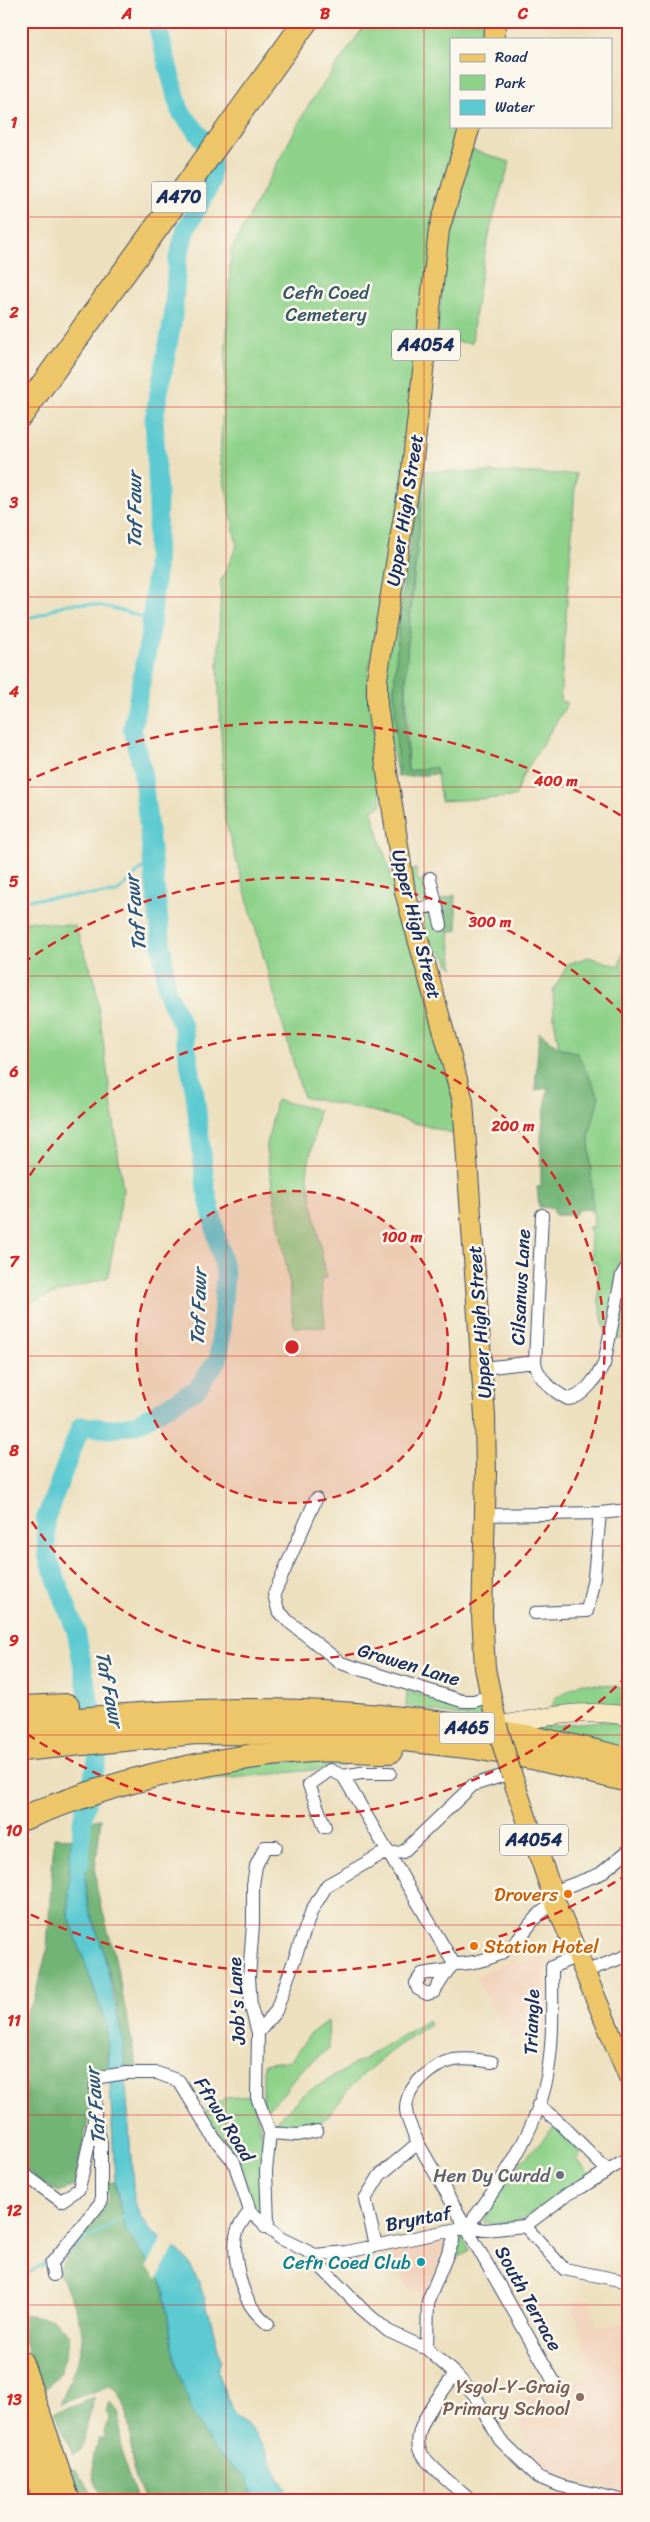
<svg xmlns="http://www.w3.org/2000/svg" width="650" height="2522" font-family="Sriracha,sans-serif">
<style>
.built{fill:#f2d4be}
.green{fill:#8ed28a;stroke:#548074}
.forest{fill:#72b476;stroke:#46726a}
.water{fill:#5dcad1;stroke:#3c7c98}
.pier{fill:#ede0bf}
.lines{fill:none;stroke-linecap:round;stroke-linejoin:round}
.stream{stroke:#5dcad1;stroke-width:3}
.river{stroke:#5dcad1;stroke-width:19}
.street-casing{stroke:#3a4a6d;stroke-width:14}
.secondary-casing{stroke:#3a4a6d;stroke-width:19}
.primary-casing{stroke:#3a4a6d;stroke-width:22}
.highway-casing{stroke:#3a4a6d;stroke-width:26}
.street{stroke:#fff;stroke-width:12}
.secondary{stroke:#f7e8c3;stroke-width:18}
.primary{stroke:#ecc669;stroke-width:20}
.highway{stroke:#ecc669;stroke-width:24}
.primary-bridge-casing{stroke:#3a4a6d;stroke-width:22;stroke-linecap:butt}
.primary-bridge{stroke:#ecc669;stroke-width:20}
.grid{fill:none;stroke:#d62828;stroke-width:1;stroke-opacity:0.55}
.ring{fill:none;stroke:#d62828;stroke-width:2.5;stroke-dasharray:9 6}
.food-dot{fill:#e8710a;stroke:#fbf7ec;stroke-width:2}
.worship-dot{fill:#6b7280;stroke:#fbf7ec;stroke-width:2}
.culture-dot{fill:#0f9aa8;stroke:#fbf7ec;stroke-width:2}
.education-dot{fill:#8d6e63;stroke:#fbf7ec;stroke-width:2}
.labels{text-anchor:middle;stroke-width:5;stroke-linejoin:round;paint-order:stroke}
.shield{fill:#fbf7ec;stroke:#5e6b89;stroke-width:1}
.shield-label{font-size:18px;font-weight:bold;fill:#1b2f5e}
.park-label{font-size:19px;fill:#385869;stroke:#fbf7ec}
.street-label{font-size:19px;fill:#1b2f5e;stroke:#fbf7ec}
.food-label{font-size:19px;fill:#c56008;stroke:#fbf7ec;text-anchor:end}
.worship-label{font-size:19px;fill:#5b616d;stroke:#fbf7ec;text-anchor:end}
.culture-label{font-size:19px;fill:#0d838f;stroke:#fbf7ec;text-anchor:end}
.education-label{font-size:19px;fill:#785e54;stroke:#fbf7ec;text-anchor:end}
.water-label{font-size:20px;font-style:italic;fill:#2c567b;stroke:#fbf7ec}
.centre{fill:#d62828;stroke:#fbf7ec;stroke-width:2.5}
.ring-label{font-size:15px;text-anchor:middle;font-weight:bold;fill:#d62828;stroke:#fbf7ec;stroke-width:5;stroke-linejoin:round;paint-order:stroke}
.neatline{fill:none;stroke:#d62828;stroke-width:2}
.grid-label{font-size:16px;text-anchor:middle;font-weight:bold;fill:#d62828}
</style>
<rect width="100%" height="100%" fill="#fbf7ec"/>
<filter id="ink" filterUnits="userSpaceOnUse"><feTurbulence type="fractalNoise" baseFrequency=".02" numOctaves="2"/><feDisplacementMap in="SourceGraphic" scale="10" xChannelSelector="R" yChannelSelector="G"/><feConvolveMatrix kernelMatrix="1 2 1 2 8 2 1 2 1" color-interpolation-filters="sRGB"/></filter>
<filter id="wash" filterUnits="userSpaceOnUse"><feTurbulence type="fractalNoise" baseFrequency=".0096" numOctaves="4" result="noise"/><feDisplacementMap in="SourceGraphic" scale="20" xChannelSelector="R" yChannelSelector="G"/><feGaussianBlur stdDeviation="1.12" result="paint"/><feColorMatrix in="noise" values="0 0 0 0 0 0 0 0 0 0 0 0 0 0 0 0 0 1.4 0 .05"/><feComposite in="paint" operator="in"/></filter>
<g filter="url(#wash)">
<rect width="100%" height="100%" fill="#ede0bf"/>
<path class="built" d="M544 1955 548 2032 524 2039 522 2036 511 2040 475 1977 513 1960 520 1964Z
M448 2237 425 2300 407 2286 382 2249Z
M591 2299 597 2326 629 2322V2377L626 2383 629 2385V2493L561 2477 545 2470 535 2459 526 2441 514 2401 569 2389V2386L592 2373 576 2314 570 2317 574 2300Z"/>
<path class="green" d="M368 21H487L484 39H451V126H462L403 493 367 680 382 805 372 810C380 845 393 878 403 912 426 985 448 1060 459 1135L376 1112 303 1097 225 820 218 669 221 580 237 546 220 460 231 250 308 106Z
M472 150 510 162C490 221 477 280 472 343L436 340 448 234Z
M425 471 576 474 560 701 568 703 522 777 515 797 441 801 436 768 408 771 406 662Z
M407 564 399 619 394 689 398 777C391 743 382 708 384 673 387 636 396 600 407 564Z
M416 869 418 881 425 879C428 888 431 896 425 904L417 901 408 871Z
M423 912H432L449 932 454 968 449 964 446 956H443L441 951 430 954 422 917 424 915Z
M21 920 75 926 95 981 123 1190 108 1277 21 1305Z
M629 932V1256L617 1268 606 1336 599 1303 597 1262H592L589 1227H594L589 1136 599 1096 577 1053 559 1047 554 1019 553 991 568 964 588 957 619 966Z
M276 1100 319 1110 307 1173 326 1278 321 1279 325 1327H294L289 1281 266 1150Z
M622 1301 629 1303 627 1339 613 1338Z
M582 1683 616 1686 629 1692V1709L588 1703 552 1707 555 1698Z
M407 1691 449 1703 478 1706 485 1713V1721L406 1706Z
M603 1721 629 1725V1751L535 1730 536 1727Z
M343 1759 344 1767 202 1781 201 1773 274 1762Z
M328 2020 329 2048 299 2072 283 2094 267 2109 263 2100V2064L291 2060 311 2033Z
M428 2020 430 2024C401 2043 372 2064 349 2089 339 2100 332 2116 318 2123 306 2130 294 2130 281 2130L276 2125 277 2121 301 2096Z
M251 2096 263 2139 262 2215 254 2207 240 2161 204 2112 225 2098Z
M554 2127 582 2153 576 2159 591 2174C561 2195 524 2231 484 2222L507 2178Z
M461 2236 470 2251 447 2264Z"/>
<path class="forest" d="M420 470 425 471C415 570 399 671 408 771L436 767 437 774 398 777 394 689 399 619Z
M455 895 458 930 449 932 439 900Z
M539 1032 559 1047 577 1053 599 1096 589 1136 593 1212 586 1209 577 1210 575 1215H555L553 1208 539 1207 537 1187H541V1136L548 1088 535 1090Z
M101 1819 95 1871 97 1890 114 1953 137 2067 126 2070 116 2000 103 1950 88 1907 85 1879 89 1820Z
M54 1837 71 1838 68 1914 107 2026 108 2071 87 2076 90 2111 74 2186 59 2192 40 2182 21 2165V2017L34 2000 47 1950Z
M115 2182 120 2211 144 2257 162 2282 177 2369 215 2452 247 2478 255 2501H146C140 2491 135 2480 133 2468 130 2449 132 2392 109 2386L60 2404C67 2387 84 2350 82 2333 80 2315 67 2288 58 2272L75 2240 99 2212 108 2198 106 2183Z
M24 2314 54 2319 70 2337C65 2359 61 2381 40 2393L21 2332V2315Z
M94 2397 81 2450 74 2455 54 2412 75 2406Z
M110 2402 120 2414C118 2445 126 2472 138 2501H106C89 2479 90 2463 99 2438L103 2439 110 2416 106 2413Z
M64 2466 75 2469 96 2501H76Z"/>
<path class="water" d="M71 1838H88L85 1879 88 1907 103 1950 123 2041 134 2200C140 2217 148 2229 162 2240 168 2245 176 2248 181 2253 204 2277 212 2329 221 2361L217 2372 234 2414 250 2428 266 2450 278 2477 294 2501H255L247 2478 215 2452 191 2409 177 2369 162 2282 126 2231 115 2182 107 2026 68 1914Z"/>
<path class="pier" d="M163 2238 175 2247 157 2279 147 2266Z"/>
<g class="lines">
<path class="stream" d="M21 616C39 621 52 606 69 604 97 601 125 612 152 620
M21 900 116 893 152 859
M69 2249 124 2217
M21 2277 47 2262"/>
<path class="river" d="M80 1863 82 1821 99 1752 76 1631 48 1558 45 1520 81 1426 111 1429 137 1424 197 1389 219 1358 225 1273 206 1189 195 1095 183 1027 167 992 142 769 132 730 150 634 156 573 158 494 154 419 173 318 177 262 186 229 210 185 212 163 205 142 180 111 156 21"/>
</g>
</g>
<g filter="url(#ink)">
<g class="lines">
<defs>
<path id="street" d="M430 878 441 925
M410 911 436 905
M535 1362 542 1215
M483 1368 535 1362C537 1378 554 1392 568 1399 583 1398 598 1376 604 1364L622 1275 629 1264
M316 1499 274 1594 278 1610 288 1621 341 1663 462 1701H474L490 1696
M485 1515 600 1513 629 1510
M535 1613 587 1611 594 1577 600 1513
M390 1773H361L343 1776 454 1964 448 1970
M325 1827 309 1785 330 1770 343 1776
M552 1892 600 1874 629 1850
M454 1964C473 1964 499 1958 514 1944 530 1928 533 1913 556 1904
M448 1970 434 1992 427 1994 418 1989 416 1983 422 1974Z
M584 1972 629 1955
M258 2033 276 2011 312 1910 327 1885 380 1855 403 1852 473 1785 511 1773
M492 2062C479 2060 467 2058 454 2060 433 2064 405 2087 406 2110 407 2122 414 2133 418 2143L557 2387
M538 2105 559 2122 607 2170
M270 2133 298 2135 317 2131
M21 2172 61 2201 79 2189 95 2116 96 2084 100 2077 127 2073H157L179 2081 214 2138 234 2162 250 2211 280 2238 315 2255 317 2263 362 2309 388 2331 427 2349 455 2374 474 2394 500 2440 538 2477 561 2486 626 2501
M250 2211C246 2216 242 2222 239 2227 229 2246 241 2294 254 2310 258 2315 263 2320 268 2324
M525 2226 564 2269 629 2282
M265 2227 268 2222 266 2171 270 2133 257 2097 258 2033 251 2007 249 1977 253 1924V1885L256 1866 265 1847H276
M467 2227C501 2183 536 2132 547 2077 554 2040 552 2004 552 1967L577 1956
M376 2245 365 2199 380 2175 418 2143
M315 2255 346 2252 467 2227 485 2230 525 2226 569 2193 582 2187 629 2157
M53 2275 51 2264 101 2202V2143L97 2123
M427 2349 428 2301 453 2241V2230
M455 2374C443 2392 405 2434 423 2456 436 2473 456 2487 471 2501"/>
<path id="secondary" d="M497 1726C542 1717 583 1708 629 1716"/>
<path id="primary" d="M493 39 497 21
M470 126 439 230 412 468 377 678V705L405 892 463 1101 485 1416 486 1474 482 1615 485 1668 497 1726
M512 1776 556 1904 629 2077"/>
<path id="highway" d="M21 415 306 21
M21 1708 67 1706
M21 1726C114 1715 210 1708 304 1712 413 1716 523 1733 629 1760
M21 1749 196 1732 350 1733 475 1747 537 1758 629 1780
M21 1819C114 1781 210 1758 310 1750 336 1748 363 1751 390 1751
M21 2363 68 2501
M21 2424 45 2501"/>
</defs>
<use href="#street" class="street-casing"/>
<use href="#secondary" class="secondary-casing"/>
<use href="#primary" class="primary-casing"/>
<use href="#highway" class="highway-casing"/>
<use href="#street" class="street"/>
<use href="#secondary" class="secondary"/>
<use href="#primary" class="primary"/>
<use href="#highway" class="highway"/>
<defs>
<path id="primary-bridge" d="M497 1726 512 1776"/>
</defs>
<use href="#primary-bridge" class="primary-bridge-casing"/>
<use href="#primary-bridge" class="primary-bridge"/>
</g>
</g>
<path class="grid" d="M226 21V2501M424 21V2501M21 217H629M21 407H629M21 597H629M21 787H629M21 976H629M21 1166H629M21 1356H629M21 1546H629M21 1735H629M21 1925H629M21 2115H629M21 2305H629"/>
<circle cx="292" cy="1347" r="156" fill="#d62828" fill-opacity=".12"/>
<g class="ring">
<circle cx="292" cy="1347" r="156"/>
<path d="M22 1188A313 313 0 1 1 22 1506"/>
<path d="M627 1676A469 469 0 0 1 23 1731M23 963A469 469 0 0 1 627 1018"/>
<path d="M628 1874A625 625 0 0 1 23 1911M23 783A625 625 0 0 1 628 820"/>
</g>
<g class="food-dot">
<circle cx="568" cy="1894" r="5"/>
<circle cx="474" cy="1946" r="5"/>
</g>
<circle class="worship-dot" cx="560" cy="2175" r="5"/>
<circle class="culture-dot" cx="421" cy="2262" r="5"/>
<circle class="education-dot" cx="580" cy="2397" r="5"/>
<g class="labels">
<g class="shield">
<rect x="151.5" y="181.5" width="55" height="31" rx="4"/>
<rect x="392" y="329.5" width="68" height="31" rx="4"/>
<rect x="439.5" y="1712.5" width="55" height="31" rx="4"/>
<rect x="500" y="1824.5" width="68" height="31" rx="4"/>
</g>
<g class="shield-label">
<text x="179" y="203">A470</text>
<text x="426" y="351">A4054</text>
<text x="467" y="1734">A465</text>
<text x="534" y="1846">A4054</text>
</g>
<g class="park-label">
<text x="326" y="299">Cefn Coed<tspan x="326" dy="22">Cemetery</tspan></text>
</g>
<g class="street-label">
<text transform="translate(404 510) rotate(-81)" y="7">Upper High Street</text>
<text transform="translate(417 924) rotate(76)" y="7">Upper High Street</text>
<text transform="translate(520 1287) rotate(-87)" y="7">Cilsanws Lane</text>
<text transform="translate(479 1322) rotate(-94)" y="7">Upper High Street</text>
<text transform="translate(409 1664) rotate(17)" y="7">Grawen Lane</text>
<text transform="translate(236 2001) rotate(-93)" y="7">Job's Lane</text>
<text transform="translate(531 2022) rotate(-88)" y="7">Triangle</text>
<text transform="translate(225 2119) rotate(58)" y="7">Ffrwd Road</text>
<text transform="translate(418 2218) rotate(-11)" y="7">Bryntaf</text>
<text transform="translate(529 2298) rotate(61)" y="7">South Terrace</text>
</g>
<g class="food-label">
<text x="558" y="1901">Drovers</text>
<text x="484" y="1953" text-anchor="start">Station Hotel</text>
</g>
<g class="worship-label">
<text x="550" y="2182">Hen Dy Cwrdd</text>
</g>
<g class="culture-label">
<text x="411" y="2269">Cefn Coed Club</text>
</g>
<g class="education-label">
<text x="570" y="2393">Ysgol-Y-Graig<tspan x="570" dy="22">Primary School</tspan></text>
</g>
<g class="water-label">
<text transform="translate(134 510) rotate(-90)" y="7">Taf Fawr</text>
<text transform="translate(135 913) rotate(-96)" y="7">Taf Fawr</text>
<text transform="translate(198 1307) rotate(-88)" y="7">Taf Fawr</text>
<text transform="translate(110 1689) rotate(79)" y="7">Taf Fawr</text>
<text transform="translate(95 2106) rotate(-95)" y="7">Taf Fawr</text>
</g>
</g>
<circle cx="292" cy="1347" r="8" class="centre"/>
<g class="ring-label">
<text x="556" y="786">400 m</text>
<text x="490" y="927">300 m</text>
<text x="513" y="1131">200 m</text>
<text x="402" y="1242">100 m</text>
</g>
<rect width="650" height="2522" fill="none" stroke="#fbf7ec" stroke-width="55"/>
<rect x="450" y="38" width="162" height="90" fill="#fbf7ec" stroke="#a1a7b3"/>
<rect x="460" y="54" width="25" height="8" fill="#ecc669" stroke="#a1a7b3"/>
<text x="495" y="62" font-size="15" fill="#1b2f5e">Road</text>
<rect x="460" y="75" width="25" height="15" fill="#8ed28a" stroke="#a1a7b3"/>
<text x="495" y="88" font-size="15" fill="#1b2f5e">Park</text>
<rect x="460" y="100" width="25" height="15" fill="#5dcad1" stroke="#a1a7b3"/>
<text x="495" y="112" font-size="15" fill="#1b2f5e">Water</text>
<rect x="28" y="28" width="594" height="2466" class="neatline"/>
<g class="grid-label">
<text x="127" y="19">A</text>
<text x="325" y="19">B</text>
<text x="523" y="19">C</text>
<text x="14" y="128">1</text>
<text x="14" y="318">2</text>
<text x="14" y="508">3</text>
<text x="14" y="697">4</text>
<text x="14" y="887">5</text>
<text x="14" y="1077">6</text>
<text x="14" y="1267">7</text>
<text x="14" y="1456">8</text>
<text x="14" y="1646">9</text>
<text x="14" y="1836">10</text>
<text x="14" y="2026">11</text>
<text x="14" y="2216">12</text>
<text x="14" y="2405">13</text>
</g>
</svg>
